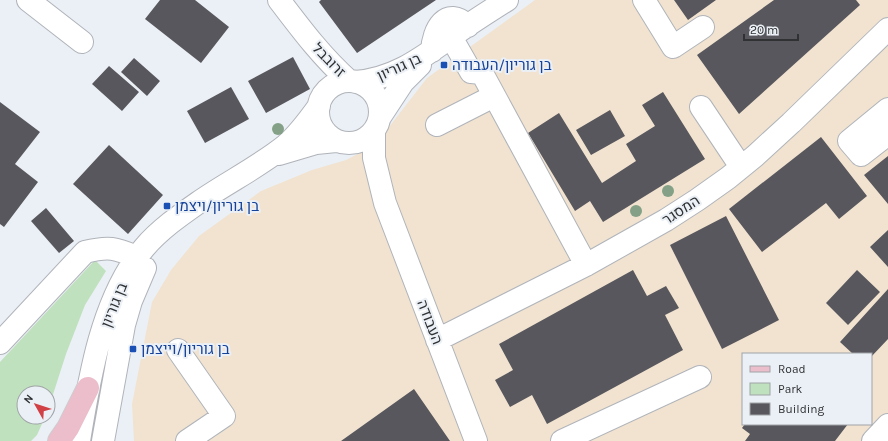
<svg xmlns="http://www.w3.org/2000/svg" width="888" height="441" font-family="Karla,Heebo,sans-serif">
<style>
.industrial{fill:#f1e3d0;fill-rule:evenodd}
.green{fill:#c0e1bd}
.building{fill:#58575d}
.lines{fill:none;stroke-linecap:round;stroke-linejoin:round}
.minor-casing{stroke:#b0b4ba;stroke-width:24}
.major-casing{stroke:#cdcece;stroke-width:24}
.minor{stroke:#fff;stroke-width:22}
.major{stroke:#ecbdcb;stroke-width:22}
.tree{fill:#84a187}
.transit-dot{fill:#1a4fb4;stroke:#ebf0f6;stroke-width:1.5}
.labels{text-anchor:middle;stroke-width:4;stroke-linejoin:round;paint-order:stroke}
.street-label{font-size:15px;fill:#2f3133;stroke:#ebf0f6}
.transit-label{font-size:15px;fill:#164399;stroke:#ebf0f6;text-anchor:start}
</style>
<rect width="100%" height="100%" fill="#ebf0f6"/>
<path class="industrial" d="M535 0H888V441H134L132 404 152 302 171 270 199 236 261 191 312 170 346 160 375 145 427 78ZM743 354H871V424H743Z"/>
<path class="green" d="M95 260 106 271 85 305 66 354 48 410V393H24V417H45L37 435 31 441H0V362Z"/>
<path class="building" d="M160 0H195L229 27 201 63 145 19Z
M321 0H436L357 53 319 2Z
M674 0H716L688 20Z
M774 0H856L860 5 739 114 697 55Z
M293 57 310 89 266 113 248 81Z
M134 58 160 81 147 96 121 72Z
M109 66 139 92 122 111 92 84Z
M231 87 249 119 205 143 187 111Z
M663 92 705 159 603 222 590 201 575 211 528 133 559 113 602 183 636 161 626 144 655 126 642 105Z
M0 102 40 132 15 164 38 182 4 227 0 224Z
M610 110 625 136 591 155 576 130Z
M821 137 867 196 839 219 826 203 762 252 729 209Z
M109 145 163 195 128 234 73 184Z
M888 156V204L864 175Z
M46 208 74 241 59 253 31 221Z
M726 216 779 320 722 349 670 245Z
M888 230V267L870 247Z
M633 270 647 296 666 286 679 308 665 315 683 350 547 424 532 395 510 407 495 380 513 370 499 344Z
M857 270 880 292 848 325 826 303Z
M888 289V339L871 357V354H853L840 342Z
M414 389 450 441H341Z
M745 424H848L835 441H745L750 434 742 428Z"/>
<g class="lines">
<defs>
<path id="minor" d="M28 0 82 42
M279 0C301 29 322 57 349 81
M644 0 673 47 703 27
M451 37 471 72 482 73 586 265
M432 51C433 30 446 5 468 26
M318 112a31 31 0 1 1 62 0a31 31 0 1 1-62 0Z
M355 82C394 79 420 59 451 37 469 24 488 12 507 0
M701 107 741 167
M888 109 849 141 861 155 888 134
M380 117 403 82 420 65
M437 125 494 96
M374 131V158L385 203 476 441
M279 154 316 143 336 141
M437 340 586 265 666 220 697 200 728 178 755 156 791 123 888 29
M0 343 85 252C109 246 115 248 137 257
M178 350 224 416 187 441
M79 441C89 379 102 298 144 248 160 229 182 214 202 200 230 181 260 166 286 145 299 134 309 120 319 106
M103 441 124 325 131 301 145 268
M562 441 700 377
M873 441 888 425"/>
<path id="major" d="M59 441 68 428 88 388"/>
</defs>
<use href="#minor" class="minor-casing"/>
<use href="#major" class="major-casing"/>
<use href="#minor" class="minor"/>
<use href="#major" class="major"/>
</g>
<g class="tree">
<circle cx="278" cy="129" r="6"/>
<circle cx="668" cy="191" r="6"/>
<circle cx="636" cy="211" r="6"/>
</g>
<g class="transit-dot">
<rect x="440" y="61" width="8" height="8" rx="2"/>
<rect x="163" y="202" width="8" height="8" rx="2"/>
<rect x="129" y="345" width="8" height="8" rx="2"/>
</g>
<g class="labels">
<g class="street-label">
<text transform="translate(329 60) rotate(46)" y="5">זרובבל</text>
<text transform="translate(399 67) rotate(-24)" y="5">בן גוריון</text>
<text transform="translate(681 210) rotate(-33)" y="5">המסגר</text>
<text transform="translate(114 305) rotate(-68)" y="5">בן גוריון</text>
<text transform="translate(430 322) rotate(69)" y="5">העבודה</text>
</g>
<g class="transit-label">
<text x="452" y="70">בן גוריון/העבודה</text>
<text x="175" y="211">בן גוריון/ויצמן</text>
<text x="141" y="354">בן גוריון/וייצמן</text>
</g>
</g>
<rect x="742" y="353" width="130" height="72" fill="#ebf0f6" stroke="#a0a4a8"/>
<rect x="750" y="366" width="20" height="6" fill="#ecbdcb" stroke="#a0a4a8"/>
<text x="778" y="373" font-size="12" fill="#2f3133">Road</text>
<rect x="750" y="383" width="20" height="12" fill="#c0e1bd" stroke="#a0a4a8"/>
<text x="778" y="393" font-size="12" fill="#2f3133">Park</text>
<rect x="750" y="403" width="20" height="12" fill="#58575d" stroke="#a0a4a8"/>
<text x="778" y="413" font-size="12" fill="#2f3133">Building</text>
<g transform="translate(36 405) rotate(309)"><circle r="19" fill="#ebf0f6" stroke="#a0a4a8"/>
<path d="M0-3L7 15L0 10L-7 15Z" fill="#d04044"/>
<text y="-6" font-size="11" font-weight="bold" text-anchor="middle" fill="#2f3133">N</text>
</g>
<path d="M744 34v6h54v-6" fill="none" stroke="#2f3133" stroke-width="2"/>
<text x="750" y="34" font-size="12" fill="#2f3133" stroke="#ebf0f6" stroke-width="3" paint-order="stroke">20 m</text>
</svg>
